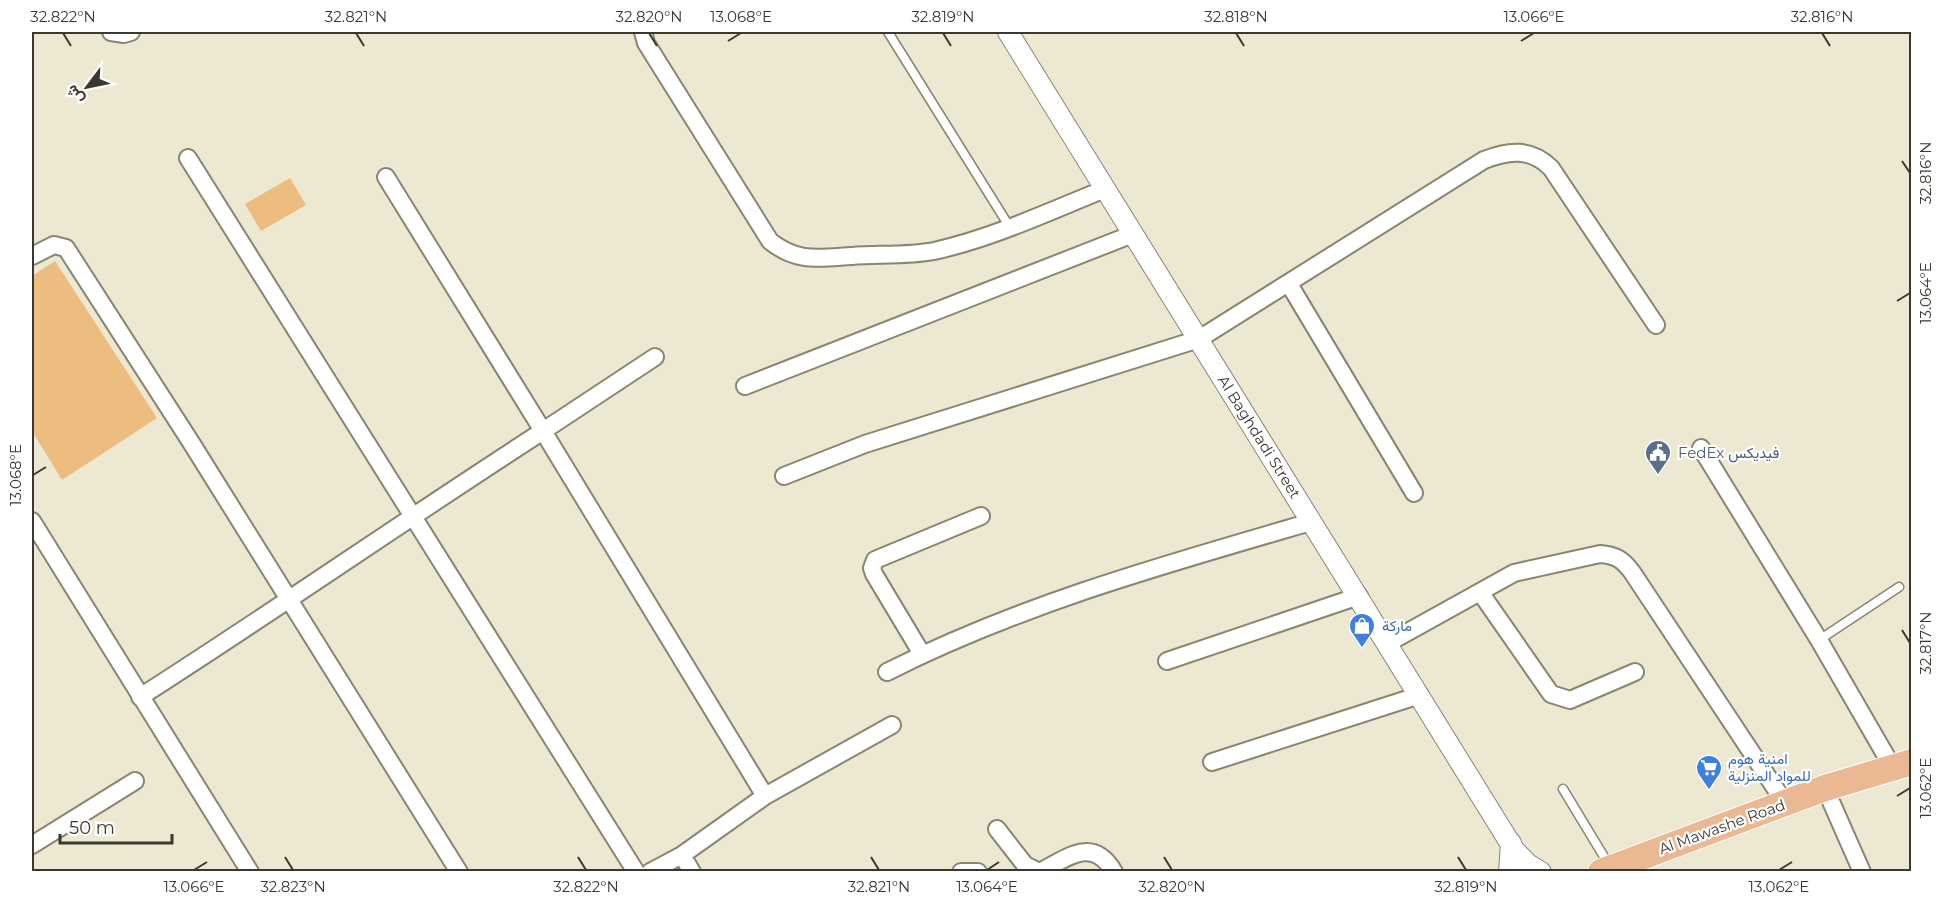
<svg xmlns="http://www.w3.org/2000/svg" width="1943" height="903" font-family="Montserrat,Vazirmatn,sans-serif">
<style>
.building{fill:#edbc7f}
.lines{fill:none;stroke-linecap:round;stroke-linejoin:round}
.service-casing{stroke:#898570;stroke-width:11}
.minor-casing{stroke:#898570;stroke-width:20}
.tertiary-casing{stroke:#898570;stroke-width:22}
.primary-casing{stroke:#fff;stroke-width:28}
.service{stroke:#fff;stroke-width:8}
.minor{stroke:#fff;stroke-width:16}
.tertiary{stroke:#fff;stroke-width:20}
.primary{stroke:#ebb894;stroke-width:26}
.ticks{fill:none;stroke:#3a382f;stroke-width:2}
.labels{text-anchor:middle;stroke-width:4.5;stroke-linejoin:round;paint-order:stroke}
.street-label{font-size:15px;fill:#3a382f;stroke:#fff}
.service-label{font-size:15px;fill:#4e5e75;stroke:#fff;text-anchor:start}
.shop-label{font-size:15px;fill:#366cbe;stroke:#fff;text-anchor:start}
.neatline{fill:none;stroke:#3a382f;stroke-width:2}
.ticks-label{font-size:15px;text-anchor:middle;fill:#3a382f}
</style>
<rect width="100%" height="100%" fill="#ede8d1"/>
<path class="building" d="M290 178 306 205 261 231 245 204Z
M55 261 157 418 62 480 32 431V276Z"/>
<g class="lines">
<defs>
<path id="service" d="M888 32 1009 226
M1819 640 1899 587
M1563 789 1609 865"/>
<path id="minor" d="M111 32 124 34 131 32
M643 32 646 43 770 241C797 263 819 258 852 256 878 254 908 256 934 251 993 238 1050 211 1105 189
M188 158 636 872
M32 256 54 245 66 248 192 444 459 872
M1289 284 1414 493
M745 386 1133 234
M1701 448 1819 640 1893 768
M784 476 865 444 1199 339 1484 160C1509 150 1531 148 1551 168L1656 325
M32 521 250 872
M1480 592 1551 694 1570 700 1635 672
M1388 643 1514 573 1600 554C1616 555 1623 560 1632 572L1785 803
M922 654 874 574 872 568 875 560 981 516
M1167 661 1359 596
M887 672C1022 604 1166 564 1311 522
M140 697C276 610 408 518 543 431L386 177
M1212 762 1420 695
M1825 788 1862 872
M765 796 892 725
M997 829 1025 865 1039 872
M32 845 135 781
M682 855 692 872
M650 872 682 855 765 796 543 431 655 357
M961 872H978
M1040 872C1068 857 1093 836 1114 872"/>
<path id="tertiary" d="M1008 32 1515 851 1528 864 1541 872
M1509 872 1511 843"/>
<path id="primary" d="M1601 872 1825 788 1912 762"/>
</defs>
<use href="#service" class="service-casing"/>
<use href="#minor" class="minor-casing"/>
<use href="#tertiary" class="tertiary-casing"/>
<use href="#primary" class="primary-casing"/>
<use href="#service" class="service"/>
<use href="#minor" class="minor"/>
<use href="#tertiary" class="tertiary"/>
<use href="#primary" class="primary"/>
</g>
<path class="ticks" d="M63 33 71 46M356 33 364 46M649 33 657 46M943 33 951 46M1236 33 1244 46M1822 33 1830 46M728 41 741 33M1521 41 1534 33M1902 161 1910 173M1897 301 1910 293M33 475 46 467M1902 630 1910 643M1897 796 1910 788M285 857 293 870M578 857 586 870M871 857 879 870M1164 857 1172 870M1458 857 1466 870M194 870 207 862M987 870 999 862M1779 870 1792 862"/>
<defs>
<symbol id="civic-pin" viewBox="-11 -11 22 30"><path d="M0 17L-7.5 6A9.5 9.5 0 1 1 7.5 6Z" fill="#5c6f8a" stroke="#fff"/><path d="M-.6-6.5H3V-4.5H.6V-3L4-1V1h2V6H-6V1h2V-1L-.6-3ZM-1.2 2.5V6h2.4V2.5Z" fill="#fff"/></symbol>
<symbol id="shop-pin" viewBox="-11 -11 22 30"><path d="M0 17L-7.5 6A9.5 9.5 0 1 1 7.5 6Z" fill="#3f7fe0" stroke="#fff"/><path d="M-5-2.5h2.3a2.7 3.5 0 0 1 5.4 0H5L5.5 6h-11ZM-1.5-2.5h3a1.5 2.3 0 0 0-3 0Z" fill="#fff"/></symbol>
<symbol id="supermarket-pin" viewBox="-11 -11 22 30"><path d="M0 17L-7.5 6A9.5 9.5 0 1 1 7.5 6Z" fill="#3f7fe0" stroke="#fff"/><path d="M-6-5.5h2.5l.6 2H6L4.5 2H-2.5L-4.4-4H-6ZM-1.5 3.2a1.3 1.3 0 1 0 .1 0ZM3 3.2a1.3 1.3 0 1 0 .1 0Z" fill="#fff"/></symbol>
</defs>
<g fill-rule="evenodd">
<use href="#civic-pin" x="1643" y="438" width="30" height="40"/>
<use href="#shop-pin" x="1347" y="611" width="30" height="40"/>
<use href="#supermarket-pin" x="1694" y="753" width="30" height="40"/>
</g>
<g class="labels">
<g class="street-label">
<text transform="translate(1259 437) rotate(58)" y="5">Al Baghdadi Street</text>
<text transform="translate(1722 827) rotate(-20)" y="5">Al Mawashe Road</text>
</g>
<g class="service-label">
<text x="1678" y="458">FedEx فيديكس</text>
</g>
<g class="shop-label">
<text x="1382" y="631">ماركة</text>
<text x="1728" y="764">امنية هوم<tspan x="1728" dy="17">للمواد المنزلية</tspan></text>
</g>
</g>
<rect width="1943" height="903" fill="none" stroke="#ffffff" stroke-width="66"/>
<g transform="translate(87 87) rotate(238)" stroke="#ffffff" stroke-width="4.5" paint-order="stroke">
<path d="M0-4.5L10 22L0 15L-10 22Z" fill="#3a382f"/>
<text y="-9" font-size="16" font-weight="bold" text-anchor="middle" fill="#3a382f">ش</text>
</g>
<path d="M60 834v9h112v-9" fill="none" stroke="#3a382f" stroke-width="3"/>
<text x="69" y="834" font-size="18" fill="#3a382f" stroke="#ffffff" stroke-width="4.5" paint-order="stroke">50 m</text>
<rect x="33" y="33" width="1877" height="837" class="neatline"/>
<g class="ticks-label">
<text x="63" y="22">32.822°N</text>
<text x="356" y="22">32.821°N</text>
<text x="649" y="22">32.820°N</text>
<text x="741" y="22">13.068°E</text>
<text x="943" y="22">32.819°N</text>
<text x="1236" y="22">32.818°N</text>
<text x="1534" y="22">13.066°E</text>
<text x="1822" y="22">32.816°N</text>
<text transform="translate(1926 173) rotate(-90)" y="5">32.816°N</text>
<text transform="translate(1926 293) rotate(-90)" y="5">13.064°E</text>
<text transform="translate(16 475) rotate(-90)" y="5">13.068°E</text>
<text transform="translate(1926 643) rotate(-90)" y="5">32.817°N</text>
<text transform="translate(1926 788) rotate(-90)" y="5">13.062°E</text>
<text x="194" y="892">13.066°E</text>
<text x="293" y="892">32.823°N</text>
<text x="586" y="892">32.822°N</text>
<text x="879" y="892">32.821°N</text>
<text x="987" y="892">13.064°E</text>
<text x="1172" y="892">32.820°N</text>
<text x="1466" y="892">32.819°N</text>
<text x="1779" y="892">13.062°E</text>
</g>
</svg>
